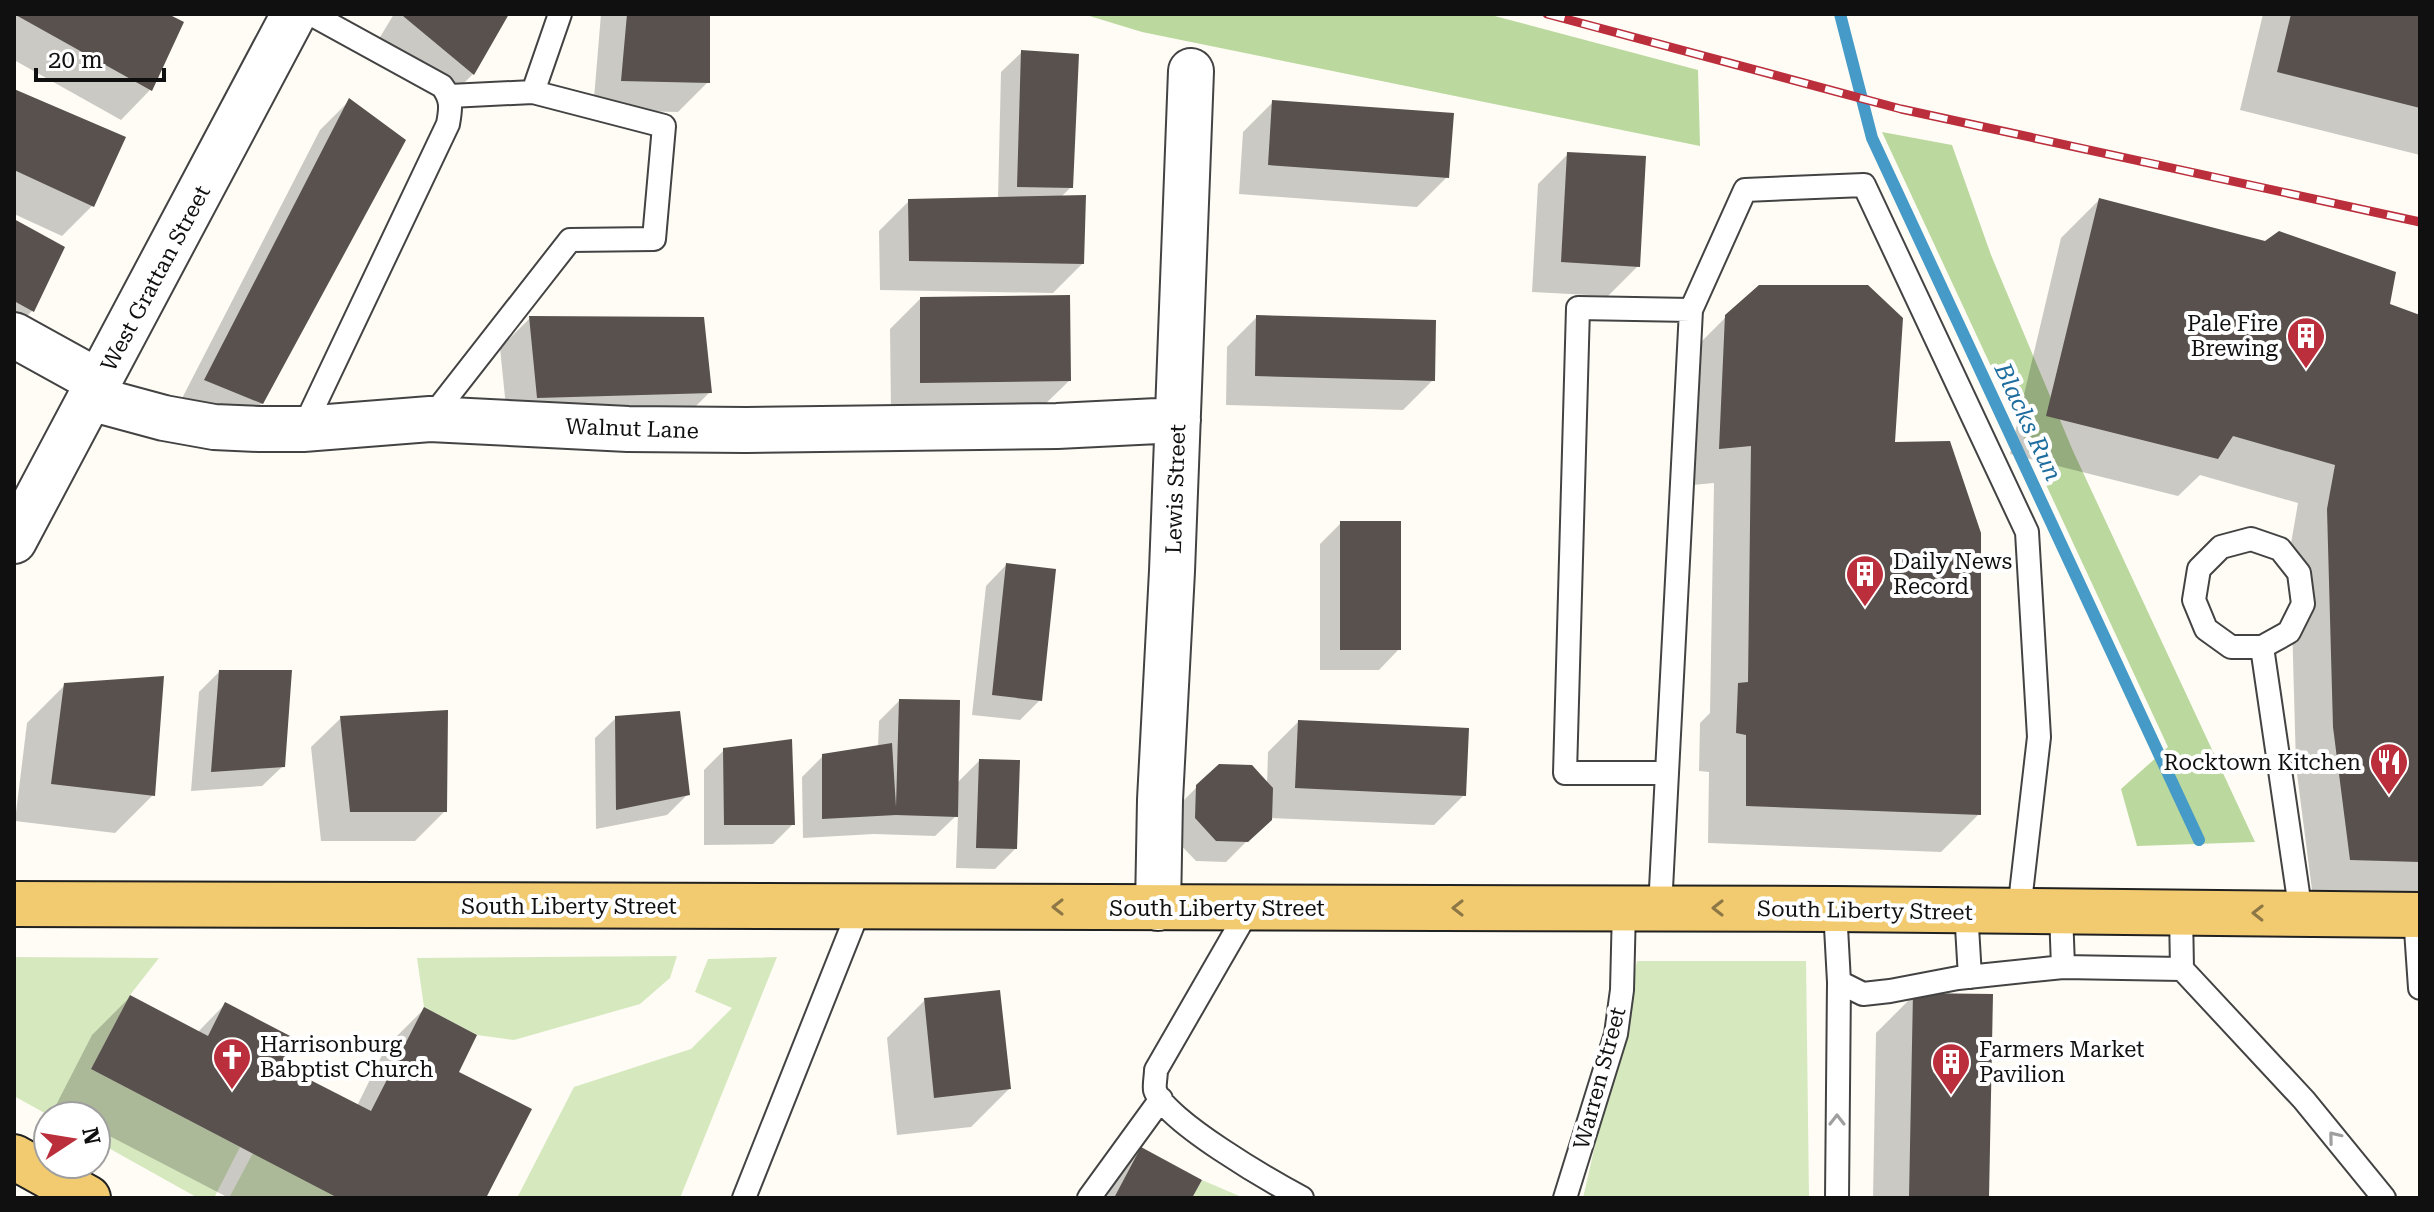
<svg xmlns="http://www.w3.org/2000/svg" width="2434" height="1212" font-family="'Roboto Serif',serif">
<style>
.green{fill:#d6e8be}
.forest{fill:#bbd89e}
.shadow{fill:#0003}
.lines{fill:none;stroke-linecap:round;stroke-linejoin:round}
.stream{stroke:#459ac7;stroke-width:12}
.building{fill:#58514d}
.lane-casing{stroke:#434343;stroke-width:26}
.street-casing{stroke:#434343;stroke-width:48}
.primary-casing{stroke:#212121;stroke-width:48}
.lane{stroke:#fff;stroke-width:22}
.street{stroke:#fff;stroke-width:44}
.primary{stroke:#f2cb71;stroke-width:44}
.rail-casing{stroke:#bb2e3c;stroke-width:9}
.rail{stroke:#fff;stroke-width:6;stroke-dasharray:18;stroke-linecap:butt}
.oneway{stroke:#8c7745}
.oneway2{stroke:#9f9f9f}
.labels{text-anchor:middle;stroke-width:8;stroke-linejoin:round;paint-order:stroke}
.street-label{font-size:22px;fill:#101010;stroke:#fff}
.poi-label{font-size:22px;fill:#101010;stroke:#fff;text-anchor:start}
.water-label{font-size:24px;font-style:italic;fill:#1e6d9e;stroke:#fff}
</style>
<rect width="100%" height="100%" fill="#fefcf4"/>
<path class="green" d="M677 956 670 978 640 1004 514 1040 477 1035 424 1007 417 958Z
M14 957 159 958 130 995 91 1069 240 1147 214 1198H198L96 1141V1116H50L14 1096Z
M777 957 680 1198H517L574 1087 691 1049 732 1008 695 992 708 959Z
M1637 961H1806L1809 1198H1583Z
M253 1153 338 1198H229Z
M1202 1180 1244 1198H1192Z"/>
<path class="forest" d="M1083 14H1487L1698 70 1700 146 1142 32Z
M1882 132 1952 145 1991 255 2073 451 2255 842 2137 846 2121 789 2168 747Z"/>
<path class="shadow" d="M14 14H164L150 90 121 120 14 60Z
M394 14H507L473 74 443 104 374 47Z
M601 14H708V82L678 112 593 110Z
M2263 14H2420V155L2240 110Z
M1022 52 1071 187 1061 197 1082 264 1053 293 880 290 879 231 909 201 998 199 1001 72Z
M14 91 123 138 92 206 62 236 14 214Z
M349 101 262 403 232 433 176 410 320 130Z
M1273 102 1447 177 1417 207 1239 194 1243 132Z
M1568 154 1638 266 1608 296 1532 292 1538 184Z
M2099 200 2420 317V900L2313 898 2296 766 2290 549 2298 503 2200 475 2178 496 2010 454 2061 238Z
M14 221 63 248 32 311 14 329Z
M920 299 1069 381 1039 410 891 412 890 329Z
M1257 317 1433 380 1403 410 1226 405 1227 347Z
M1726 317 1893 444 1979 814 1941 852 1708 843 1709 772 1699 771 1700 723 1710 713 1714 483 1682 486 1688 355Z
M530 318 710 392 680 422 508 427 500 348Z
M1341 523 1399 649 1379 670H1320V544Z
M1006 565 1040 700 1020 720 972 715 986 586Z
M219 672 283 766 262 786 191 791 199 692Z
M65 685 153 795 115 833 15 821 27 723Z
M899 701 956 784 979 761 1015 849 995 869 956 868 958 814 935 836 874 834 803 838 802 777 823 756 878 747 879 721Z
M341 718 445 811 415 841H321L311 747Z
M616 718 687 795 667 815 596 829 595 738Z
M1298 722 1464 795 1434 825 1270 818 1226 862 1196 861 1175 839 1176 808 1197 787 1267 785 1268 752Z
M724 750 793 824 773 844 704 845V770Z
M1914 995 1987 1198H1873L1876 1033Z
M130 997 197 1033 225 1004 278 1065 357 1106 386 1047 424 1009 456 1072 484 1198H229L96 1129V1116H71L55 1107 92 1035Z
M925 1000 1009 1089 971 1127 897 1135 887 1038Z
M1142 1149 1190 1198H1106L1121 1170Z"/>
<g class="lines">
<path class="stream" d="M1840 14 1872 138 2199 840"/>
</g>
<path class="building" d="M14 14H168L184 22 152 91Z
M404 14H509L474 75 403 16Z
M627 14H710V83L621 81Z
M2291 14H2420V108L2277 72Z
M1021 50 1079 54 1073 188 1017 187Z
M14 89 126 137 94 207 14 170Z
M349 98 406 140 263 404 204 380Z
M1272 100 1454 113 1449 178 1268 165Z
M1567 152 1646 156 1640 267 1561 262Z
M1086 195 1084 264 909 261 908 199Z
M2099 198 2265 241 2279 231 2396 272 2390 304 2420 315V862L2350 860 2333 727 2327 509 2335 465 2233 436 2218 459 2046 416Z
M14 219 65 247 34 312 14 301Z
M1759 285H1868L1903 318 1895 442 1950 441 1981 533V815L1746 806V735L1736 733 1738 683 1748 682 1751 446 1719 449 1725 315Z
M1070 295 1071 381 920 383V297Z
M1256 315 1436 320 1435 381 1255 376Z
M529 316 704 317 712 393 537 398Z
M1340 521H1401V650H1340Z
M1006 563 1056 569 1042 701 992 695Z
M219 670H292L285 767 211 772Z
M164 676 155 796 51 784 64 683Z
M899 699 960 700 958 817 896 815 822 819V754L892 743 896 807Z
M448 710 447 812H350L340 716Z
M680 711 690 795 616 810 615 716Z
M1298 720 1469 728 1466 796 1295 788Z
M792 739 795 825H724L723 748Z
M979 759 1020 760 1017 849 976 848Z
M1219 764 1252 765 1273 788 1272 820 1248 842 1216 841 1195 818 1196 785Z
M1000 990 1011 1089 934 1098 924 998Z
M1913 993 1993 994 1989 1198H1909Z
M130 995 208 1036 225 1002 294 1038 281 1065 371 1111 424 1007 477 1035 459 1072 532 1109 486 1198H338L91 1069Z
M1141 1147 1202 1180 1192 1198H1114Z"/>
<g class="lines">
<defs>
<path id="lane" d="M450 96 533 92 560 14
M1691 310 1745 190 1864 185 2027 532 2039 737 2019 911
M430 419 570 240 654 239 664 126 533 92
M303 429 448 124C451 108 452 99 442 86L311 14
M2262 647H2231L2206 629 2194 600 2199 569 2221 547 2251 539 2280 549 2299 573 2303 604 2289 632 2262 647 2301 914
M1250 907 1156 1070C1156 1076 1154 1085 1155 1090 1164 1120 1272 1182 1302 1198
M1660 908 1691 310 1578 308 1565 773H1666
M1835 909 1839 982 1837 1198
M1966 910 1970 977
M2061 912 2063 967
M2181 912 2182 969 2304 1100 2384 1198
M2415 915 2420 988
M1839 982 1863 994 1890 991 1958 978 2063 967 2182 969
M744 1198 860 907
M1089 1198 1161 1099
M1565 1198 1616 1034 1622 990 1624 908"/>
<path id="street" d="M14 335 99 382
M90 398 164 418 214 427 259 429H303L430 419 628 429 746 430 1057 426 1178 420
M14 541 294 14
M1158 908 1160 800 1172 571 1191 71"/>
<path id="primary" d="M14 904 1835 909 2420 915
M14 1157 88 1198"/>
</defs>
<use href="#lane" class="lane-casing"/>
<use href="#street" class="street-casing"/>
<use href="#primary" class="primary-casing"/>
<use href="#lane" class="lane"/>
<use href="#street" class="street"/>
<use href="#primary" class="primary"/>
<defs>
<path id="rail" d="M1547 14 1901 109 2420 222"/>
</defs>
<use href="#rail" class="rail-casing"/>
<use href="#rail" class="rail"/>
</g>
<defs><path id="oneway-chevron" d="M-2-3.5L2.5 0L-2 3.5" fill="none" stroke-width="1.6" stroke-linecap="round" stroke-linejoin="round" transform="scale(2)"/></defs>
<g class="oneway">
<use href="#oneway-chevron" transform="translate(1058 907) rotate(-180)"/>
<use href="#oneway-chevron" transform="translate(1458 908) rotate(-180)"/>
<use href="#oneway-chevron" transform="translate(1718 908) rotate(-180)"/>
<use href="#oneway-chevron" transform="translate(2258 913) rotate(-179)"/>
</g>
<g class="oneway2">
<use href="#oneway-chevron" transform="translate(1837 1120) rotate(-90)"/>
<use href="#oneway-chevron" transform="translate(2334 1137) rotate(-129)"/>
</g>
<defs>
<symbol id="building-pin" viewBox="-11 -11 22 30"><path d="M0 17L-7.5 6A9.5 9.5 0 1 1 7.5 6Z" fill="#bb2e3c" stroke="#fff"/><path d="M-4-6H4V6H1V3H-1V6H-4ZM-2.5-4.3h1.7v1.8h-1.7ZM.8-4.3h1.7v1.8H.8ZM-2.5-1h1.7V.8h-1.7ZM.8-1h1.7V.8H.8Z" fill="#fff"/></symbol>
<symbol id="restaurant-pin" viewBox="-11 -11 22 30"><path d="M0 17L-7.5 6A9.5 9.5 0 1 1 7.5 6Z" fill="#bb2e3c" stroke="#fff"/><path d="M-5-6h1v4h1v-4h1v4h1v-4h1v5L-1.5 .5V6h-2V.5L-5-1ZM5-6V6H3V1.5H1.5Q1.5-4 5-6Z" fill="#fff"/></symbol>
<symbol id="church-pin" viewBox="-11 -11 22 30"><path d="M0 17L-7.5 6A9.5 9.5 0 1 1 7.5 6Z" fill="#bb2e3c" stroke="#fff"/><path d="M-1.2-6h2.4v3.5h3.3v2.4h-3.3V6h-2.4V-.1h-3.3v-2.4h3.3Z" fill="#fff"/></symbol>
</defs>
<g fill-rule="evenodd">
<use href="#building-pin" x="2284" y="314" width="44" height="60"/>
<use href="#building-pin" x="1843" y="552" width="44" height="60"/>
<use href="#restaurant-pin" x="2367" y="740" width="44" height="60"/>
<use href="#church-pin" x="210" y="1035" width="44" height="60"/>
<use href="#building-pin" x="1929" y="1040" width="44" height="60"/>
</g>
<g class="labels">
<g class="street-label">
<text transform="translate(155 278) rotate(-62)" y="8">West Grattan Street</text>
<text transform="translate(632 428) rotate(2)" y="8">Walnut Lane</text>
<text transform="translate(1175 489) rotate(-88)" y="8">Lewis Street</text>
<text x="569" y="914">South Liberty Street</text>
<text x="1217" y="916">South Liberty Street</text>
<text transform="translate(1865 910) rotate(1)" y="8">South Liberty Street</text>
<text transform="translate(1599 1078) rotate(-75)" y="8">Warren Street</text>
</g>
<g class="poi-label">
<text x="2278" y="331" text-anchor="end">Pale Fire<tspan x="2278" dy="25">Brewing</tspan></text>
<text x="1893" y="569">Daily News<tspan x="1893" dy="25">Record</tspan></text>
<text x="2361" y="770" text-anchor="end">Rocktown Kitchen</text>
<text x="260" y="1052">Harrisonburg<tspan x="260" dy="25">Babptist Church</tspan></text>
<text x="1979" y="1057">Farmers Market<tspan x="1979" dy="25">Pavilion</tspan></text>
</g>
<g class="water-label">
<text transform="translate(2028 422) rotate(65)" y="8">Blacks Run</text>
</g>
</g>
<rect width="2434" height="1212" fill="none" stroke="#101010" stroke-width="32"/>
<g transform="translate(72 1140) rotate(78)"><circle r="38" fill="#ffffff" stroke="#9f9f9f" stroke-width="2"/>
<path d="M0-6L14 30L0 20L-14 30Z" fill="#bb2e3c"/>
<text y="-12" font-size="22" font-weight="bold" text-anchor="middle" fill="#101010">N</text>
</g>
<path d="M36 68v12h128v-12" fill="none" stroke="#101010" stroke-width="4"/>
<text x="48" y="68" font-size="24" fill="#101010" stroke="#ffffff" stroke-width="6" paint-order="stroke">20 m</text>
</svg>
